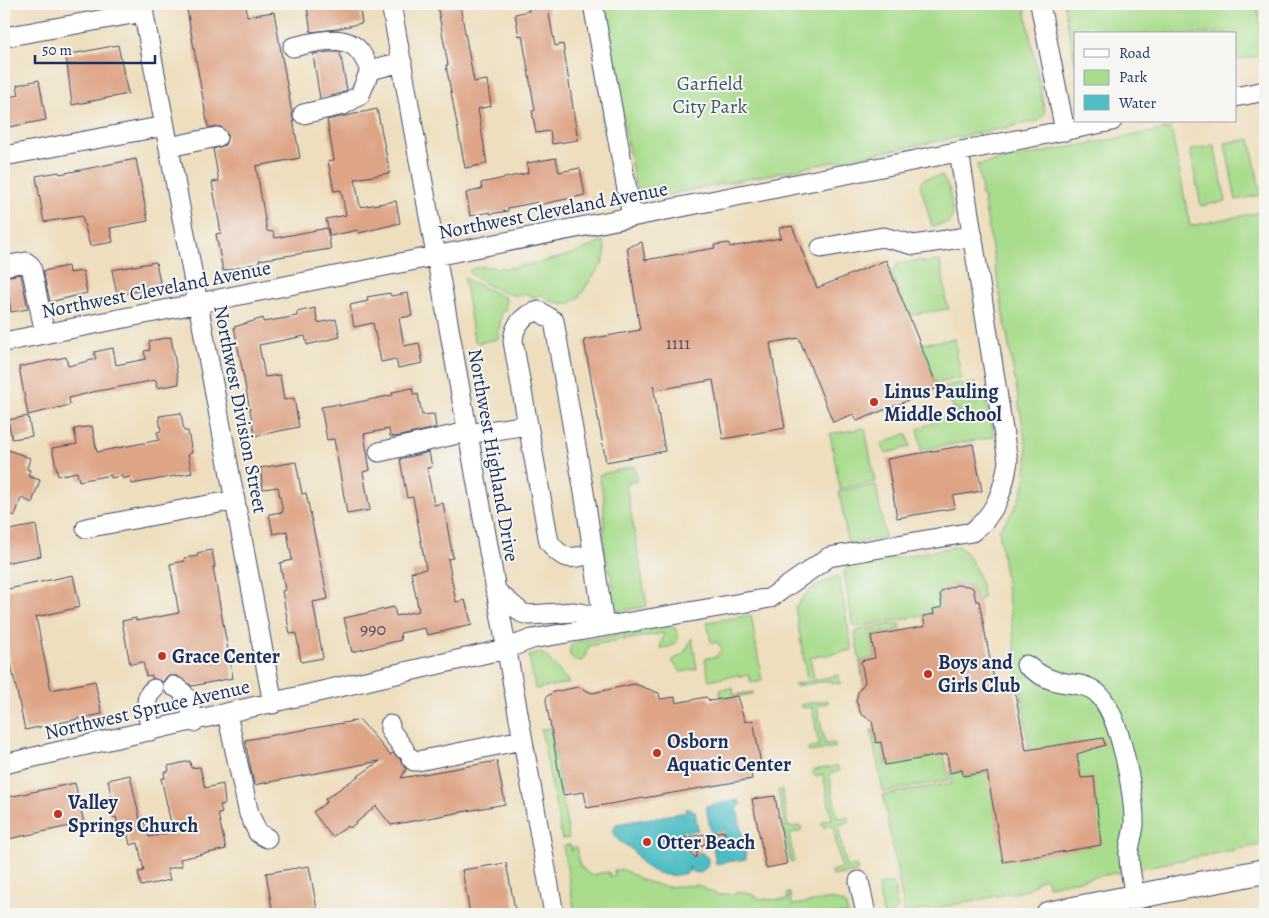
<svg xmlns="http://www.w3.org/2000/svg" width="1269" height="918" font-family="Alegreya,serif">
<style>
.green{fill:#a9dc8c;stroke:#628675}
.water{fill:#4ebdc4;stroke:#347691}
.building{fill:#dea486}
.lines{fill:none;stroke-linecap:round;stroke-linejoin:round}
.minor-casing{stroke:#3b496c;stroke-width:21}
.major-casing{stroke:#3b496c;stroke-width:26}
.minor{stroke:#fff;stroke-width:19}
.major{stroke:#fff;stroke-width:24}
.poi-dot{fill:#c8321e;stroke:#f6f6f2;stroke-width:2}
.labels{text-anchor:middle;stroke-width:4;stroke-linejoin:round;paint-order:stroke}
.number-label{font-size:18px;fill:#4c4c68}
.park-label{font-size:20px;fill:#3e5a6a;stroke:#f6f6f2}
.street-label{font-size:20px;fill:#1b2f5e;stroke:#f6f6f2}
.poi-label{font-size:20px;font-weight:bold;fill:#1b2f5e;stroke:#f6f6f2;text-anchor:start}
</style>
<rect width="100%" height="100%" fill="#f6f6f2"/>
<filter id="ink" filterUnits="userSpaceOnUse"><feTurbulence type="fractalNoise" baseFrequency=".02" numOctaves="2"/><feDisplacementMap in="SourceGraphic" scale="10" xChannelSelector="R" yChannelSelector="G"/><feConvolveMatrix kernelMatrix="1 2 1 2 8 2 1 2 1" color-interpolation-filters="sRGB"/></filter>
<filter id="wash" filterUnits="userSpaceOnUse"><feTurbulence type="fractalNoise" baseFrequency=".0096" numOctaves="4" result="noise"/><feDisplacementMap in="SourceGraphic" scale="20" xChannelSelector="R" yChannelSelector="G"/><feGaussianBlur stdDeviation="1.12" result="paint"/><feColorMatrix in="noise" values="0 0 0 0 0 0 0 0 0 0 0 0 0 0 0 0 0 1.4 0 .05"/><feComposite in="paint" operator="in"/></filter>
<g filter="url(#wash)">
<rect width="100%" height="100%" fill="#eedebd"/>
<path class="green" d="M602 4H1024L1045 113 1039 121 656 197 643 195 635 185Z
M1064 4H1257L1265 55 1235 60V34H1075V65Z
M1171 128 1190 226 1265 211V844L1048 886 1047 879 1039 880 1028 890 905 914 883 795 952 783 950 773 962 770 963 776 1029 765 1042 845 1000 539 999 529C1022 504 1027 483 1027 450L983 196 980 194 982 190 977 165Z
M1250 139 1261 195 1236 200 1225 143Z
M1214 145 1226 201 1201 206 1190 150Z
M939 176H942L949 188 953 215 949 223 932 226 920 184 924 179Z
M603 241C609 259 601 266 591 279 583 290 581 299 568 304L548 301 542 294 534 298 527 293C515 302 481 283 470 274V270C483 263 494 269 507 268 541 263 573 256 603 241Z
M921 260 926 263 940 261 946 293 945 298 949 309 908 315 890 270 895 269 897 264Z
M464 278 506 298 505 310 501 312C502 322 498 329 498 339L478 343 474 340Z
M955 339 957 352 955 354 958 359 962 378 936 383 920 344Z
M960 383 963 385 976 383 978 393 984 392 994 437 921 450 918 429 959 412 958 409H954L945 386Z
M865 428 875 482 840 489 830 434Z
M907 433 910 447 886 453 881 444Z
M634 466 637 481 626 484 647 606 621 611 614 607 611 593 614 589 604 549V500L599 475Z
M876 485 885 538 848 544 839 491Z
M959 546C972 557 983 581 983 598L976 601C975 598 974 592 973 589 968 580 942 584 940 595 939 598 941 604 942 607L933 609 934 614 857 627 853 625 844 574 847 567Z
M836 576 839 579 852 650 810 658 814 677 807 678 795 607 811 589Z
M751 615 762 681 751 683 749 675 740 677 739 675 709 680 705 660 706 658 716 657 722 649 718 643 711 642 707 622Z
M900 623 901 629 871 635 875 658 861 661 864 687 855 633 859 630Z
M668 625 675 628C684 641 672 648 660 648L664 633 624 640 623 633Z
M620 634 621 640 589 646 583 661 574 660 570 655V646L577 642Z
M692 638 697 669 681 672 672 661 685 652Z
M539 653 545 655 570 683 535 689 529 656Z
M839 675 840 684 828 681 796 686 794 684Z
M733 688 734 695 753 692V694L721 699 720 690Z
M828 700V703L817 706 825 744 834 743 836 747 809 752 808 748 819 745 812 707 803 708 800 705Z
M551 728 569 838 562 839 541 730Z
M871 730H873L876 743 881 742 885 765 944 754 949 780 883 792Z
M837 766 840 771 829 774 837 818 847 817 850 819 848 822 838 825 846 867 856 866 858 869 856 872 832 876 831 871 841 868 833 826 824 827 821 825 823 821 832 819 823 774 815 776 812 773 814 770Z
M778 790H782L788 827 800 826 802 828 800 831 789 834 794 861 790 862Z
M570 845 572 852V847H576L580 866 590 875 609 872 610 876H615L614 871 622 869 644 881 666 887 698 885 718 895 746 892 761 899 788 900 787 893H790L792 905 832 899 845 904 848 914H575L563 846Z
M893 882 898 908 893 914H883L878 886Z"/>
<path class="water" d="M739 800 740 805 737 807 746 859 716 864 706 806Z
M691 808 692 811H695L698 830 687 832 683 830 682 833 693 853 701 852 708 858V866L700 873 693 872 689 867 690 871C675 879 654 876 642 863 638 858 635 852 630 848 622 842 617 842 613 832L616 824 686 812 685 809Z"/>
<g id="blocks">
<path class="building" d="M186 4H246L247 16 274 12 300 158 256 166 267 231 273 232 275 238 327 228 331 249 259 260V263L223 271 216 234 221 233 212 182 219 181 213 149 225 145 228 135 221 127H208Z
M324 4H359L362 23 336 29 311 32 307 7Z
M528 4H547L555 46 563 44 578 140 552 144 550 131 536 133 532 111 535 110 522 35 519 36 515 14 529 11Z
M460 5 474 82 487 80 491 106 478 109 487 164 465 168 446 65H448L438 9Z
M118 45 128 94 72 105 66 55Z
M329 52H340L347 90 339 94 320 99 313 54Z
M39 80 46 120 4 128V98L19 95 17 85Z
M377 109 390 173 355 179 360 207 396 201 400 223 359 233 358 230 330 236 326 219 346 215 341 190 334 191 328 161 334 160 327 120Z
M556 158 559 172 580 168 585 195 539 205 538 202 508 208V211L490 214V212L470 216 466 193 482 189 481 183 528 173 527 163Z
M136 159 148 221 110 228 113 242 90 246 82 216 44 222 36 176 59 172 60 174Z
M792 226 817 288 886 260 938 388 857 421 854 414 833 422 799 338 770 343 785 428 723 439 713 380 657 390 653 385 665 451 606 462 584 340 640 330 627 247 642 242 645 260 715 248 714 245 729 243 730 247 781 238 779 228Z
M156 262 161 287 117 295 112 270Z
M68 266 69 273 83 271 87 293 50 302 43 271Z
M21 274 28 309 11 312 9 298 4 299V277Z
M390 293 391 296 408 293 412 316 399 318 404 346 419 343 423 363 398 368 396 359 381 362 373 323 354 327 350 305 368 301 367 297Z
M315 308 318 323 336 319 340 337 307 345 305 336 259 345 265 377 280 375 284 400 294 398 299 427 255 436 234 327 263 318V322L297 316V312Z
M171 337 179 384 157 388 156 380 93 392 69 398 70 405 28 415 19 367 66 357 68 366 96 359 94 352 113 348 116 365 146 359 144 351 150 350 149 341Z
M412 388 414 395 418 394 422 415 434 414 436 428 396 437 390 436 389 429 364 434 370 470 363 472 370 510 347 514 334 439 327 440 321 407 339 404V406L393 395 392 392Z
M181 413 184 431H188L192 453 188 454 192 473 132 484 130 477 123 479 122 476 111 478V475L79 481 77 472 58 476 52 448 77 444 74 429 92 426 97 452 159 440 157 432 161 431 159 416Z
M28 416 32 436 12 439 8 420Z
M973 444 982 491 953 496 955 508 897 518 887 459Z
M8 450 30 458 27 469 30 470 28 476 40 480 32 503 21 498 15 516 4 511V463Z
M429 452 432 467 427 468 434 505 443 503 453 558 448 559 456 602 465 600 472 625 427 635 425 628 400 633 401 640 352 652 344 618 394 607 396 616 419 611 411 572 426 569 413 497 407 498 400 459Z
M296 462 302 494 306 493 328 599 313 602 323 658 301 662 296 633 290 634 282 591 285 590 280 563 292 560 287 531 273 534 269 514 283 512 278 487 263 489 260 468Z
M36 525 41 556 4 563V531Z
M212 550 215 567H213L233 678 192 686 177 676H167L163 682 152 678V675L146 676 143 662 130 664 122 621 136 618V621L179 613 170 564 185 561 184 558 198 556 197 553Z
M73 575 80 607 36 617 51 690 95 681 102 714 25 730 4 631V590Z
M956 585 969 586 973 588 976 601H979L996 691 1014 687 1026 750 1103 738 1105 745 1077 754 1081 778 1094 777 1101 845 1003 862 987 772 963 776 962 770 950 773 947 754 885 765 881 742 876 743 872 721 861 714 856 701 858 692 865 682 861 661 875 658 871 636 925 626 923 616 934 614 933 609 942 607 940 594 942 591Z
M635 684 659 693 660 699 675 697 676 703 706 697 710 701 737 696 745 722 753 720 762 770 751 772 752 779 587 808 584 792 563 795 546 701 547 696 554 692 578 687 592 693Z
M360 720 390 755 393 753 400 759 406 769 401 778 497 761 505 804 391 825 376 806 350 828 348 826 332 837 313 812 327 802 325 799 380 761 254 785 245 740Z
M190 761 191 768 200 767 205 788 223 784 225 804 220 805 222 813 218 814 226 849 180 859 182 866 167 869 170 880 141 886 138 872 144 871 138 843 130 845 127 830 120 832 116 817 112 818 109 806 113 805 108 780 130 775 141 824 146 823 149 837 173 832 161 778H165L164 772 169 771 168 766Z
M75 783 84 823 4 840V798Z
M775 796 787 864 766 868 752 799Z
M724 831 725 834 699 847 696 858 687 850 664 841Z
M506 863 516 914H470L462 870Z
M309 866 318 914H273L266 873Z"/>
</g>
</g>
<g filter="url(#ink)">
<use href="#blocks" fill-opacity="0" stroke="#3b496c" stroke-width="1"/>
<g class="lines">
<defs>
<path id="minor" d="M142 4 273 704
M391 4 554 914
M593 4 632 217
M1040 4 1065 131
M4 37 144 12
M293 47C313 43 345 32 360 52 364 57 367 64 370 70
M1235 97 1265 91
M303 114 343 105 360 95 370 70 402 62
M169 147 217 137
M4 156 165 126
M821 248 883 237 914 245 973 236
M4 266 26 262 31 266 45 334
M4 342 1112 121
M468 434 528 425
M379 452 467 432
M86 528 235 500
M592 554C570 559 563 561 549 542L513 341C514 325 524 314 539 311L554 321 585 498 604 626
M495 590 522 613 529 615 574 612 586 614 604 626
M1026 665C1034 671 1043 677 1052 680 1066 685 1084 682 1096 692 1120 711 1135 795 1134 825 1133 834 1130 843 1129 851 1128 866 1133 883 1135 897
M173 686C188 691 190 708 194 722
M227 714 249 814 258 833 267 838
M390 725V730L404 749
M151 731C149 719 141 698 154 689
M411 758 414 761H418L522 740
M4 764 505 649 532 639 770 598 829 557 972 532C996 514 1004 489 1008 461L959 151
M859 881 866 914"/>
<path id="major" d="M1048 914 1265 871"/>
</defs>
<use href="#minor" class="minor-casing"/>
<use href="#major" class="major-casing"/>
<use href="#minor" class="minor"/>
<use href="#major" class="major"/>
</g>
</g>
<g class="poi-dot">
<circle cx="874" cy="402" r="5"/>
<circle cx="162" cy="656" r="5"/>
<circle cx="928" cy="674" r="5"/>
<circle cx="657" cy="753" r="5"/>
<circle cx="58" cy="814" r="5"/>
<circle cx="647" cy="842" r="5"/>
</g>
<g class="labels">
<g class="number-label">
<text x="678" y="349">1111</text>
<text x="373" y="635">990</text>
</g>
<g class="park-label">
<text x="710" y="90">Garfield<tspan x="710" dy="23">City Park</tspan></text>
</g>
<g class="street-label">
<text transform="translate(553 210) rotate(-11)" y="7">Northwest Cleveland Avenue</text>
<text transform="translate(156 289) rotate(-11)" y="7">Northwest Cleveland Avenue</text>
<text transform="translate(241 409) rotate(79)" y="7">Northwest Division Street</text>
<text transform="translate(494 455) rotate(80)" y="7">Northwest Highland Drive</text>
<text transform="translate(147 709) rotate(-13)" y="7">Northwest Spruce Avenue</text>
</g>
<g class="poi-label">
<text x="884" y="398">Linus Pauling<tspan x="884" dy="23">Middle School</tspan></text>
<text x="172" y="663">Grace Center</text>
<text x="938" y="669">Boys and<tspan x="938" dy="23">Girls Club</tspan></text>
<text x="667" y="748">Osborn<tspan x="667" dy="23">Aquatic Center</tspan></text>
<text x="68" y="809">Valley<tspan x="68" dy="23">Springs Church</tspan></text>
<text x="657" y="849">Otter Beach</text>
</g>
</g>
<rect width="1269" height="918" fill="none" stroke="#f6f6f2" stroke-width="20"/>
<rect x="1074" y="32" width="162" height="90" fill="#f6f6f2" stroke="#9ea6b7"/>
<rect x="1084" y="49" width="25" height="8" fill="#ffffff" stroke="#9ea6b7"/>
<text x="1119" y="58" font-size="15" fill="#1b2f5e">Road</text>
<rect x="1084" y="70" width="25" height="15" fill="#a9dc8c" stroke="#9ea6b7"/>
<text x="1119" y="82" font-size="15" fill="#1b2f5e">Park</text>
<rect x="1084" y="95" width="25" height="15" fill="#4ebdc4" stroke="#9ea6b7"/>
<text x="1119" y="108" font-size="15" fill="#1b2f5e">Water</text>
<path d="M35 55v8h120v-8" fill="none" stroke="#1b2f5e" stroke-width="2.5"/>
<text x="42" y="55" font-size="15" fill="#1b2f5e" stroke="#f6f6f2" stroke-width="4" paint-order="stroke">50 m</text>
</svg>
